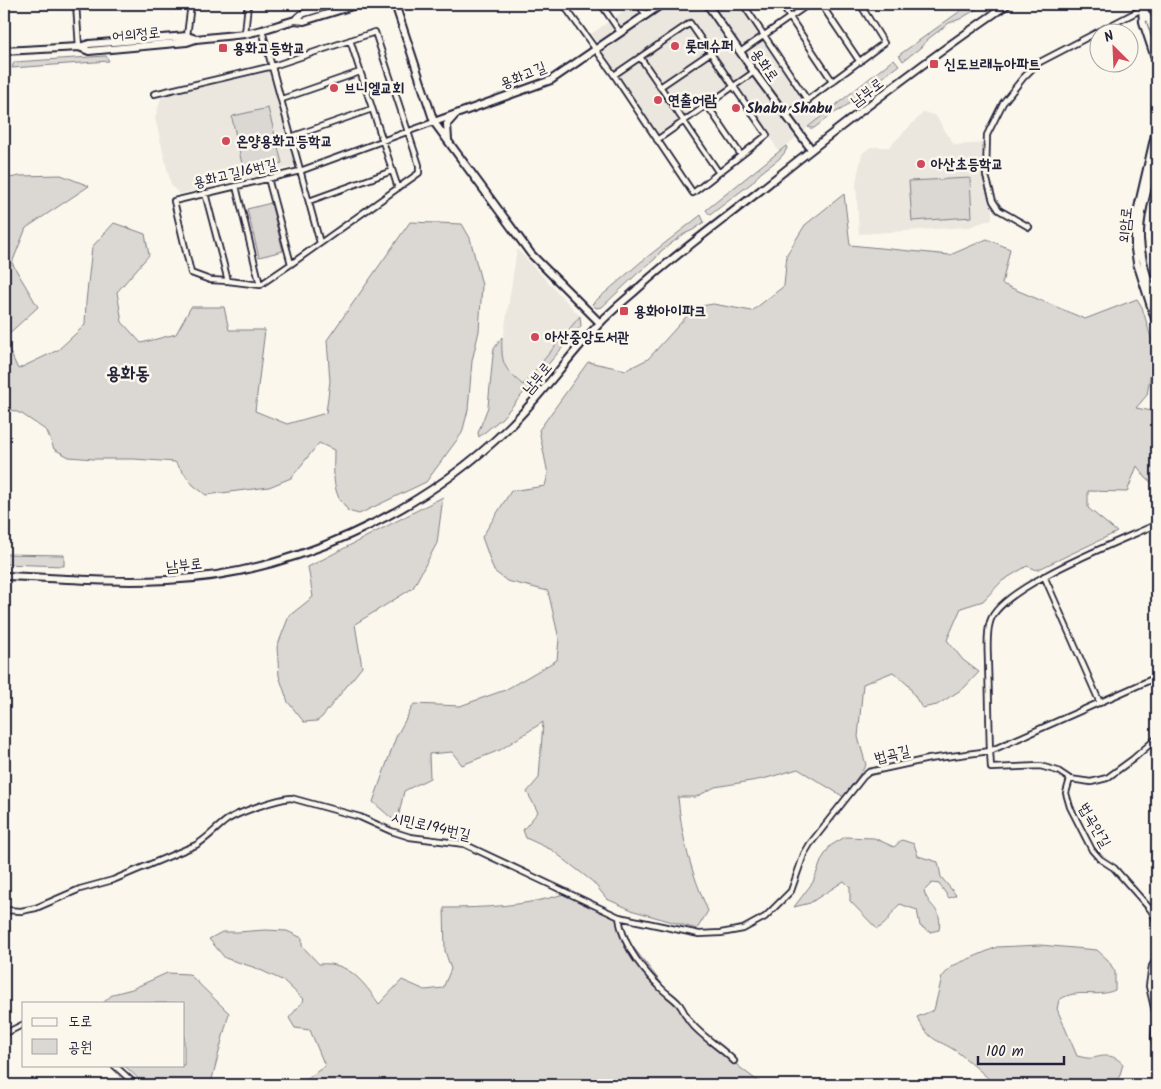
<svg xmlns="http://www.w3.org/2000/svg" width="1161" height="1089" font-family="Kalam,'Poor Story',sans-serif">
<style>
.built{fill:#ebe7df}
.green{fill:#dbd8d3;stroke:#7e7d87}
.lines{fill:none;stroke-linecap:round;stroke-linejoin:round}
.street-casing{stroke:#22223b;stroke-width:8}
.secondary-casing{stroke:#22223b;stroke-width:10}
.street{stroke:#fbf7ec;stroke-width:4.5}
.secondary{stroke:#fbf7ec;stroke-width:6}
.poi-dot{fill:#d1495b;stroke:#fbf7ec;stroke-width:2}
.labels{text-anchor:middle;stroke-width:5;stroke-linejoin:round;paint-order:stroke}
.street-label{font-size:15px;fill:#22223b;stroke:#fbf7ec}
.poi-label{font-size:15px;font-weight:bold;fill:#22223b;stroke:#fbf7ec;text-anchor:start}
.quarter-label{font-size:18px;font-weight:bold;fill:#22223b;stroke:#fbf7ec}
</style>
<rect width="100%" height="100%" fill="#fbf7ec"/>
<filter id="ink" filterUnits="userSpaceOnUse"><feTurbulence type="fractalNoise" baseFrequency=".02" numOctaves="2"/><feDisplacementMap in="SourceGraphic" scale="10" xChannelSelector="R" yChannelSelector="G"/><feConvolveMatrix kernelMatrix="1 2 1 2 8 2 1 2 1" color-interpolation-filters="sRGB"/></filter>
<g filter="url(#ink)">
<path class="built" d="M634 4H741L818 119 779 152 735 80 657 136 591 34Z
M267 69 271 70 297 163 295 166 179 194 171 185 155 118 162 94Z
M924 112 936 116 954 145 984 143 982 175 992 206V219L969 227 859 234 856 182 862 154 870 147H889Z
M517 249 580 316 523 386 503 364 501 353Z"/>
<path class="green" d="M970 4H985L960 19 949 23 928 39 920 48 903 61 899 55Z
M106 56 109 61 12 68 14 62Z
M894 59 899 65 842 109 834 113 814 128H810L808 127Z
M268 108 282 163 244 173 232 118 233 116Z
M786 146 787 148C782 162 761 168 753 182L710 215 706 210Z
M61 175 89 186 26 228 12 263 38 307 4 338V179L20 176Z
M970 178 972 217 912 221 909 181Z
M844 194 850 245 950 255 987 239 1010 249 1002 284 1085 319 1137 299 1142 307 1152 341 1153 359 1147 395 1136 408 1157 412V487L1146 478 1137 466 1127 492 1088 491V508L1117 532 1037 570 1027 566 1002 581 983 601 961 608 947 640 963 660 979 672 964 688 937 705 922 708 908 685 893 672 863 684 858 737 866 765 844 797 798 769 763 779 715 787 696 797H678C682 841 691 871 708 911L697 929 634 911 607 899 593 882 552 850 526 838 523 830 538 812 527 792 539 778 543 722 500 750 462 765 452 752 429 754 430 778 404 791 397 823 373 802 396 737 414 704 460 706 505 690 557 660 559 639 548 591 507 581 494 571 482 537 511 491 545 486 548 474 539 430 588 362 626 370 648 359 695 307 713 304 752 311 784 286 787 254 805 225Z
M271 203 283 251 259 257 247 209Z
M701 215 704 222 693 230 684 234 661 251 655 259 638 273 602 307 596 308 592 304 642 261Z
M410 222 462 224 470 238 482 285 479 331 472 361 468 410 462 433 426 482 359 514 348 511C346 506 342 503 339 498 332 485 334 465 334 450L319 443 291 478 269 487 206 495 193 485 175 462 134 459H94L69 457 54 449 47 431 22 414 4 407V339L18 369 58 350 85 325 86 302 92 247 114 223 145 234 149 255 117 292 122 322 141 343 176 334 191 307H224L229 330H265L255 411 287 424 326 413 330 381 327 340Z
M580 316 581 326 502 418 479 437 478 433 488 407 493 355 494 349 502 337C501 363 503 368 523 385Z
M443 497 437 543 413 588 355 624 362 667 322 717 317 721 304 722 288 702 279 676 277 647 289 616 313 597 308 567Z
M4 554 64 555V566L4 564Z
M845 837 874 838 894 847 902 840 914 844 918 856 938 862 941 877 956 895 949 898 939 884 932 883 924 891C929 909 943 907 939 930L930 932 920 926 917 910 900 904C889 913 892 921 877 929L850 901V887L844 881 810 903 794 907 813 882 822 859 830 846Z
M564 894C580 899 600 904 614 914 621 918 626 939 633 947 672 996 710 1050 764 1085H306L304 1081 325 1066 310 1030 295 1028 289 1018 304 1000 284 981 256 968 225 958 209 939 222 932H238L265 930 287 931 302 938V946L319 964C349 961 364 983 379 1004L402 980 425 990 443 988 451 969 445 951 444 908C484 908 526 906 564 894Z
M1040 945 1097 950 1108 960 1115 972V990C1095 999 1078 987 1059 1000L1057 1009 1077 1056C1082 1057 1089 1059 1093 1058 1106 1055 1113 1054 1123 1064L1117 1085H996C984 1075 973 1064 960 1054 939 1038 931 1045 917 1017L934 1010 942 977 952 966 997 947Z
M167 973 189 974 229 1013 211 1083 214 1085H145L124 1065H184V1003H103L113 994 132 989Z"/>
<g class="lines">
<defs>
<path id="street" d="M76 4 79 47
M563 4 614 75 693 193 767 135 690 23 614 75
M601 4 620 32
M638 4 646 15
M743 4 808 101
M781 4 833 82
M821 4 860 62
M262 30 320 243
M245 34 248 4
M187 36 191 4
M350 40 398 188
M740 52 809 4
M640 57 719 173
M660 87 710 53
M154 94 273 66 375 32 419 165V173L291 264
M282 99 360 72
M707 105 741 155
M786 116 884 43 860 4
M291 137 372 109
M657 140 754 72
M236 186 260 285
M205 193 228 281 210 280 191 273 174 201 300 171 434 122
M309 201 392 171
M1029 227 999 210 993 201 986 176 987 135 1003 103 1023 78 1038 63 1142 9
M228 281 260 285 291 264 268 178
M1157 524C1123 540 999 587 990 622 986 635 988 651 988 664 989 693 989 722 990 751L1157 677
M1044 576 1100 703
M1070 779 1066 793 1070 807 1092 850 1100 859 1114 868 1151 910 1157 922
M4 910 21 911 36 908 80 889 113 880 196 845C208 838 216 828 227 820 239 812 277 799 291 798L360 817 391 831 410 837 464 844 619 917 699 934 721 933 743 929 765 917 791 891 804 854 810 844 863 777 869 772 929 759 990 751 991 768 1040 766 1058 771 1070 779 1091 782 1107 778 1133 759 1157 738
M619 917C622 943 641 968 659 986 665 993 673 997 679 1004 684 1010 686 1018 691 1023 703 1038 721 1047 734 1061
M1157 958 1152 966 1149 986 1156 1016 1154 1038 1157 1051
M4 1034 24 1024
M114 1065 136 1085"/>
<path id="secondary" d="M395 4 434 122 531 254 600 323
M707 4 754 72 811 149
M1140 4 1149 19 1157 42
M1142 9 1143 22 1157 64
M295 20 304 21 359 4
M79 47 89 51 187 42 196 39 245 34 262 30 295 20 302 14 335 4
M4 51 79 47 89 44 187 36 196 39
M434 122 551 80 662 4
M1157 126 1135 221V249L1137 263 1157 325
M448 140 447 124 455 115
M1157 152C1151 181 1139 210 1140 239 1141 263 1150 284 1157 306
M4 576C58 578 113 583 167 580 289 575 420 514 508 428 541 396 567 358 599 324 613 309 629 297 644 283 680 251 719 223 757 193 839 127 922 63 1008 4"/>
</defs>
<use href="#street" class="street-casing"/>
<use href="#secondary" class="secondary-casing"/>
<use href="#street" class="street"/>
<use href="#secondary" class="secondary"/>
</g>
</g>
<g class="poi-dot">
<circle cx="675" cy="46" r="5"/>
<rect x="218" y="43" width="10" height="10" rx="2.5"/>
<rect x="929" y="59" width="10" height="10" rx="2.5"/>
<circle cx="334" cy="88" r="5"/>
<circle cx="658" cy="100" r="5"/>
<circle cx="736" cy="108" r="5"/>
<circle cx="226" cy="141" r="5"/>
<circle cx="921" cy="164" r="5"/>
<rect x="619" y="306" width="10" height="10" rx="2.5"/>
<circle cx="535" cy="337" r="5"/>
</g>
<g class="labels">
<g class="street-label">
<text transform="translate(136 34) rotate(-5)" y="5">어의정로</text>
<text transform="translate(765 65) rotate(55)" y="5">용화로</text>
<text transform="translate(523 75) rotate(-22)" y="5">용화고길</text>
<text transform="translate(867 92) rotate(-37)" y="5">남부로</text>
<text transform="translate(235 173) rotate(-13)" y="5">용화고길16번길</text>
<text transform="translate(1125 225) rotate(-85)" y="5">외암로</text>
<text transform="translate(537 378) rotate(-50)" y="5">남부로</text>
<text transform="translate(184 565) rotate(-6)" y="5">남부로</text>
<text transform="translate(892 754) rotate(-13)" y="5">법곡길</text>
<text transform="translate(1095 825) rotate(60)" y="5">법곡안길</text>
<text transform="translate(431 826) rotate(13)" y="5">시민로194번길</text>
</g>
<g class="poi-label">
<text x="685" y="51">롯데슈퍼</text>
<text x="233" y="53">용화고등학교</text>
<text x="944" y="69">신도브래뉴아파트</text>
<text x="344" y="93">브니엘교회</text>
<text x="668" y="105">연출어람</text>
<text x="746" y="113">Shabu Shabu</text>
<text x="236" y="146">온양용화고등학교</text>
<text x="931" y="169">아산초등학교</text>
<text x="634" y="316">용화아이파크</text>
<text x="545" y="342">아산중앙도서관</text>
</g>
<g class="quarter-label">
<text x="128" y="379">용화동</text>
</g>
</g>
<rect width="1161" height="1089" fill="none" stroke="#fbf7ec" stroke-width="20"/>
<rect x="10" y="10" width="1141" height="1069" fill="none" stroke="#22223b" stroke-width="2" filter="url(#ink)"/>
<rect x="22" y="1002" width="162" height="65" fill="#fbf7ec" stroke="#a4a2a5"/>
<rect x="32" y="1018" width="25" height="8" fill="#fbf7ec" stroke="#a4a2a5"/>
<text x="68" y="1026" font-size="15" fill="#22223b">도로</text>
<rect x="32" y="1039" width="25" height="15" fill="#dbd8d3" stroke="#a4a2a5"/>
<text x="68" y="1052" font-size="15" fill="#22223b">공원</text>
<g transform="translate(1114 48) rotate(336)"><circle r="24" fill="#fbf7ec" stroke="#a4a2a5"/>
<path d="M0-4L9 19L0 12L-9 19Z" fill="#d1495b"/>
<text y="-8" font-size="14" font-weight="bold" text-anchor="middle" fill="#22223b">N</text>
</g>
<path d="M978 1056v8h86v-8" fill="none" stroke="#22223b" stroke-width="2.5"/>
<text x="986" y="1056" font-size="15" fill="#22223b" stroke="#fbf7ec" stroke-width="4" paint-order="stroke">100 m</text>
</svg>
